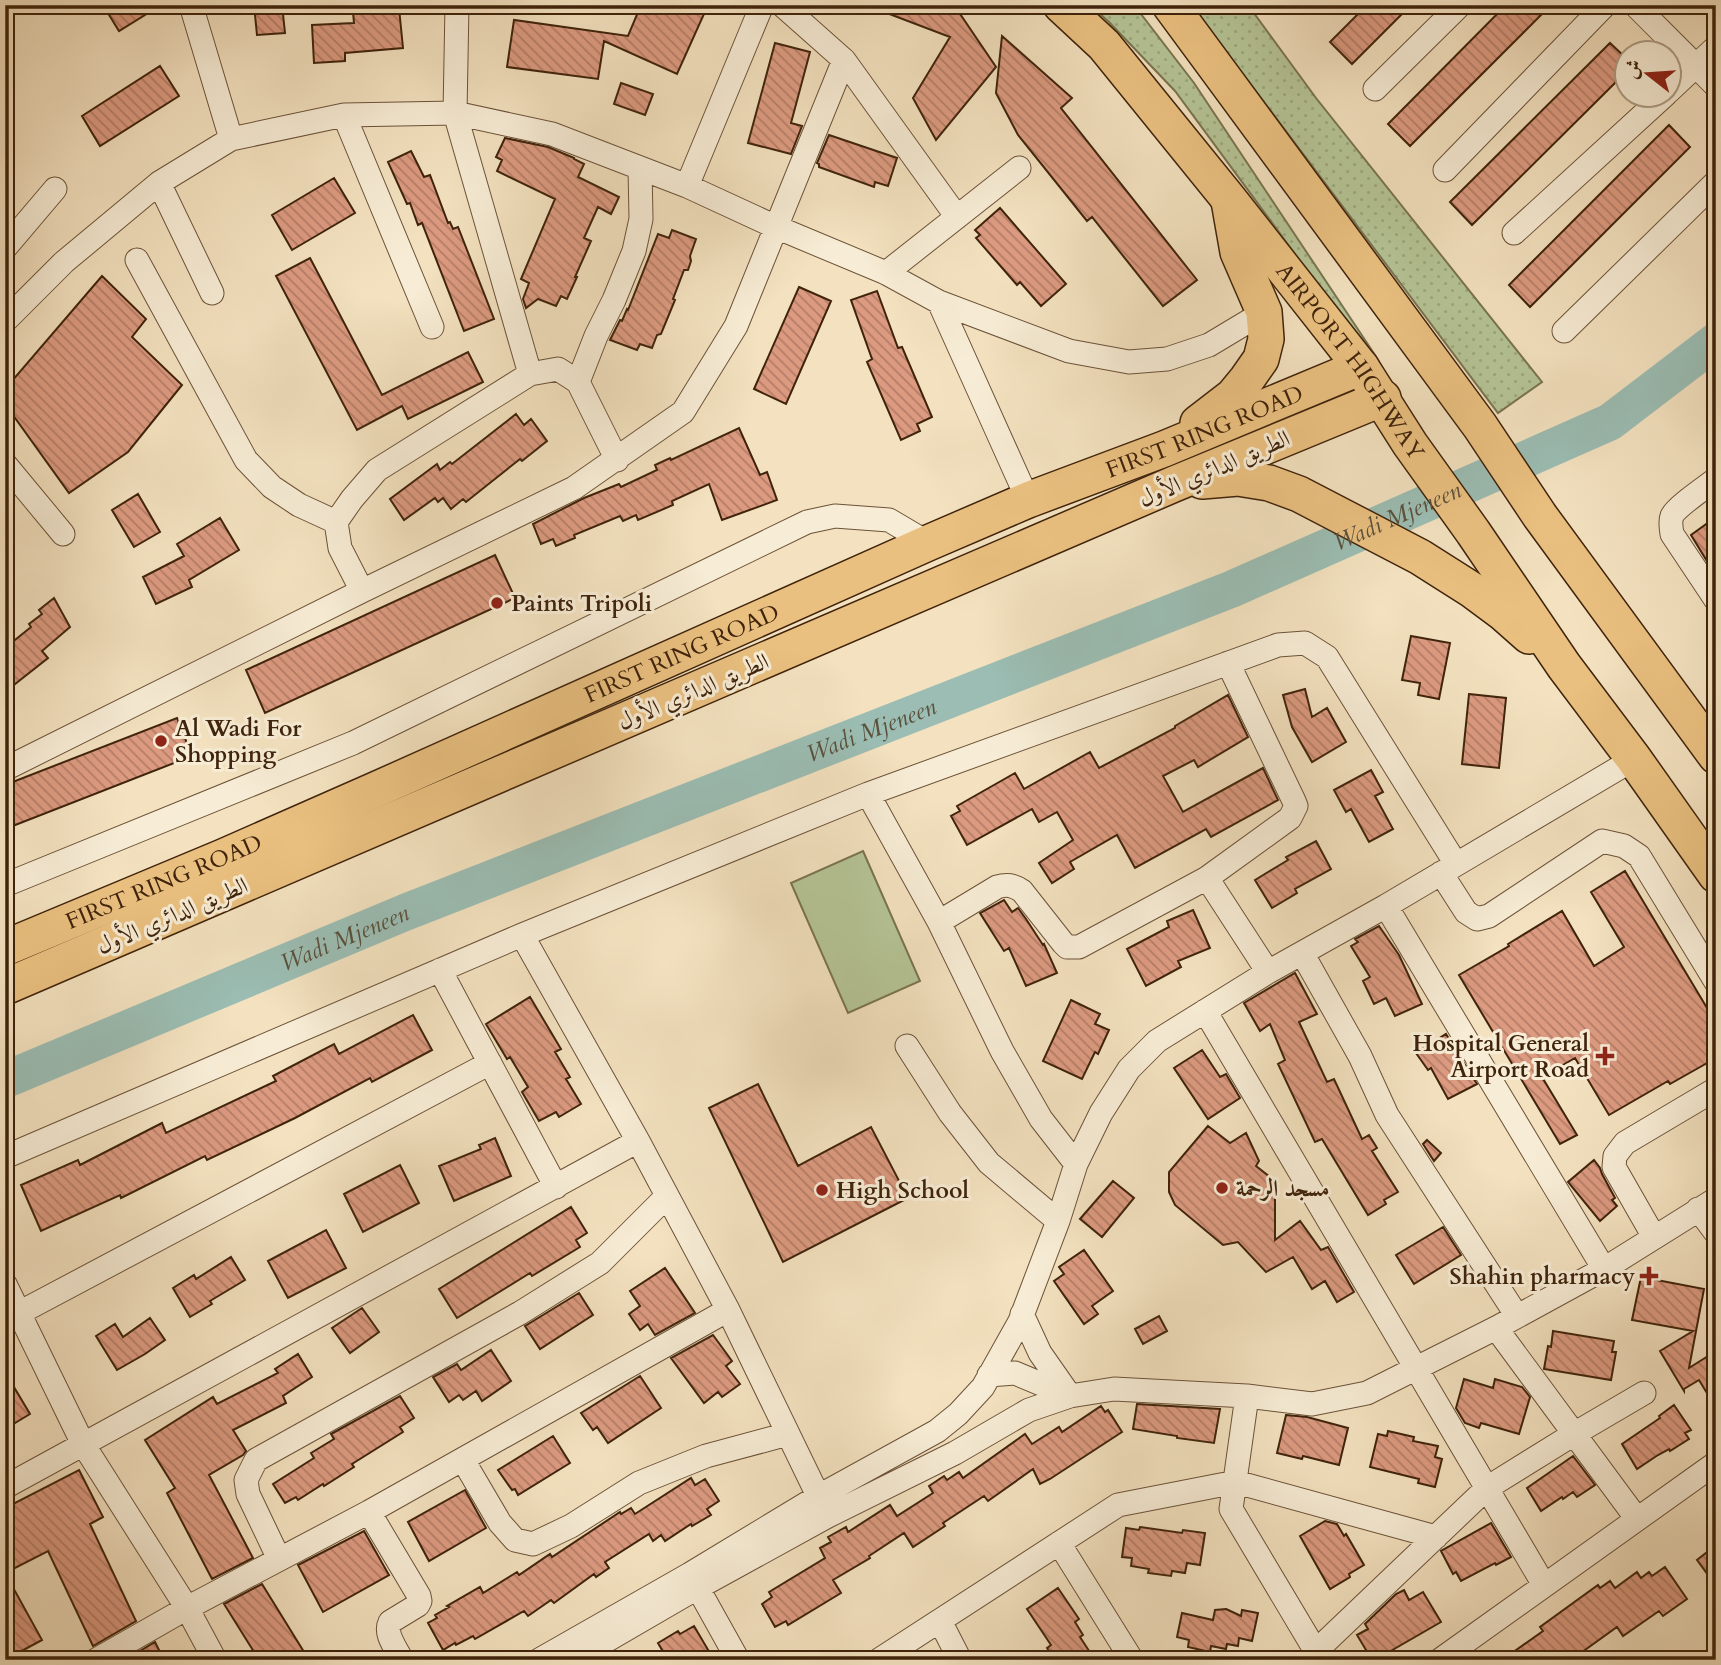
<svg xmlns="http://www.w3.org/2000/svg" width="1721" height="1665" font-family="Cardo,Amiri,serif">
<style>
.grass{fill:url(#grass-dots);stroke:#7a7450;stroke-width:2}
.garden{fill:#b5c496;stroke:#7a7450;stroke-width:2}
.lines{fill:none;stroke-linecap:round;stroke-linejoin:round}
.river{stroke:#9bbdb3;stroke-width:37}
.building{fill:url(#building-back-hatch);stroke:#3f230b;stroke-width:2}
.minor-casing{stroke:#6c5238;stroke-width:25}
.highway-casing{stroke:#3f230b;stroke-width:38}
.minor{stroke:#f7ecd5;stroke-width:23}
.highway{stroke:#eac080;stroke-width:35}
.poi-dot{fill:#8f2418;stroke:#f7ecd5;stroke-width:2.5}
.labels{text-anchor:middle;stroke-width:6;stroke-linejoin:round;paint-order:stroke}
.street-label{font-size:23px;fill:#3f230b;stroke:#f7ecd5}
.poi-label{font-size:23px;font-weight:bold;fill:#3f230b;stroke:#f7ecd5;text-anchor:start}
.water-label{font-size:24px;font-style:italic;fill:#5b513d;stroke:#f7ecd5}
</style>
<defs>
<pattern id="grass-dots" width="8" height="8" patternUnits="userSpaceOnUse" patternTransform="scale(1.75)"><rect width="8" height="8" fill="#b5c496"/><path d="M2 2h.1M6 6h.1" fill="none" stroke="#9da880" stroke-width="1.8" stroke-linecap="round"/></pattern>
<pattern id="building-back-hatch" width="6" height="6" patternUnits="userSpaceOnUse" patternTransform="scale(1.75)"><rect width="6" height="6" fill="#dc9a80"/><path d="M-1 5l2 2M0 0l6 6M5-1l2 2" fill="none" stroke="#b47d67"/></pattern>
</defs>
<rect width="100%" height="100%" fill="#f3e1bf"/>
<filter id="stains"><feTurbulence type="fractalNoise" baseFrequency=".00286" numOctaves="4"/><feColorMatrix values="0 0 0 0 .2 0 0 0 0 .09 0 0 0 0 .02 0 0 0 .5 -.17"/></filter>
<radialGradient id="worn" r=".72"><stop offset=".6" stop-color="#630" stop-opacity="0"/><stop offset="1" stop-color="#630" stop-opacity=".3"/></radialGradient>
<path class="grass" d="M1090 5H1134L1194 83 1377 358 1393 387 1175 91 1109 22Z
M1191 5H1248L1316 98 1542 382 1498 413Z"/>
<path class="garden" d="M863 851 920 981 848 1013 791 883Z"/>
<g class="lines">
<path class="river" id="s1" d="M5 1080 406 912 1232 589 1610 422 1716 341"/>
</g>
<path class="building" d="M103 5H161L119 31Z
M254 5H282L285 33 257 35Z
M641 5H708L677 74 604 41 598 79 507 67 514 20 628 36Z
M871 5H954L996 67 936 140 913 98 950 37 871 7Z
M1367 5H1411L1352 64 1330 42Z
M1506 5H1551L1410 146 1388 124Z
M399 8 403 48 345 53V61L314 63 312 25 354 23 353 12Z
M1002 36 1072 98 1061 108 1197 280 1163 306 1092 217 1087 221 1018 135 996 93Z
M775 43 810 52 791 123 802 126 791 154 748 143Z
M1610 43 1627 59V71L1472 225 1450 202Z
M160 66 179 96 100 146 82 116Z
M621 83 653 94 645 115 614 104Z
M1669 125 1690 147 1530 307 1509 285Z
M829 135 897 158 888 186 875 182 874 187 819 167V164L817 163Z
M505 138 548 147 574 158V159L584 164 578 177 619 197 611 214 598 207 584 238 591 241 575 277H577L567 299 561 296 556 306 538 299 526 308 523 299 529 283 521 279 555 199 497 171 502 160 496 157Z
M411 151 424 177 430 175 448 223 450 222 453 229 458 227 494 319 464 331 422 223 418 225 410 203 407 204 388 162Z
M334 178 355 213 292 250 272 215Z
M1000 208 1066 284 1041 306 1020 282 1017 285 976 238 980 235 975 230Z
M672 230 696 239 690 256 691 261 688 270H684L673 299 675 300 661 334 657 335 652 348 640 344 637 350 610 340 620 320 622 321 627 309 628 310 658 234 669 238Z
M310 258 382 395 468 352 483 382 408 419 402 406 357 430 276 276Z
M102 276 146 319 132 337 182 385 128 452 69 493 5 404V389Z
M799 287 831 301 786 404 754 389Z
M877 291 898 348 902 347 932 417 917 424 920 431 901 440 867 362 872 359 851 300Z
M516 414 524 425 531 419 547 441 522 461 520 459 466 502 463 499 451 509 443 498 438 502 435 498 404 520 390 499 437 464 440 470 450 462 452 464Z
M739 428 760 475 767 472 777 500 722 520 709 484 672 501 673 505 638 520 636 515 623 521 620 516 574 535 575 538 556 546 553 539 541 544 533 524 584 498 619 484 621 487 657 470 655 465 670 458 671 460Z
M138 494 160 532 134 547 112 510Z
M1716 517V562L1710 566 1691 535Z
M220 518 239 550 189 580 192 587 156 604 143 577 184 556 177 544Z
M495 555 515 598 265 713 246 670Z
M54 598 70 627 42 651 48 658 5 692V648L31 627 29 624 42 614 39 610Z
M1411 636 1450 643 1439 699 1418 695 1420 683 1402 680Z
M1305 689 1312 717 1327 708 1346 742 1312 762 1292 727 1283 695Z
M1469 694 1506 698 1499 768 1462 764Z
M1228 695 1248 737 1198 767 1194 760 1163 776 1183 812 1263 768 1278 800 1211 837 1206 829 1135 868 1117 835 1070 862 1074 869 1052 883 1039 863 1073 840 1057 812 1039 822 1032 809 967 845 951 816 960 811 957 806 1015 773 1024 789 1090 752 1099 768 1175 728V726Z
M177 718 192 756 5 829V785Z
M1371 770 1383 792 1375 796 1393 829 1369 842 1351 809 1346 812 1334 790Z
M1316 841 1331 869 1295 889 1297 893 1272 908 1255 880 1288 860 1286 857Z
M1625 871 1716 1023V1058L1670 1084 1668 1081 1609 1115 1575 1058 1542 1077 1577 1135 1560 1144 1459 975 1509 946 1508 944 1562 911 1594 966 1624 947 1591 892Z
M1004 900 1012 912 1018 908 1026 919 1043 945 1044 944 1057 973 1026 986 1009 948 1004 951 980 913Z
M1193 910 1210 948 1178 961 1181 967 1146 986 1127 949 1169 927 1167 921Z
M1379 926 1399 955 1422 1004 1395 1016 1386 998 1374 1004 1363 981 1370 977 1351 946 1358 942 1355 939Z
M1295 973 1317 1014 1299 1022 1327 1082 1334 1079 1362 1139 1369 1135 1377 1148 1372 1151 1398 1192 1384 1200 1386 1204 1368 1215 1322 1139 1315 1142 1278 1064 1285 1060 1270 1024 1260 1031 1244 1003Z
M530 997 561 1049 555 1052 570 1077 566 1079 581 1104 559 1117 556 1112 539 1121 522 1092 528 1087 510 1057 507 1059 486 1024Z
M1071 1000 1100 1014 1095 1024 1109 1030 1098 1054 1095 1052 1082 1079 1043 1061Z
M413 1015 432 1050 372 1082 370 1078 295 1118 207 1160 205 1156 121 1198 120 1195 41 1231 21 1185 78 1160 80 1165 162 1123 166 1133 276 1081 273 1076 334 1044 339 1054Z
M1446 1034 1477 1084 1448 1099 1431 1068 1428 1070 1416 1053Z
M1202 1050 1220 1077 1226 1074 1240 1098 1208 1119 1174 1068Z
M758 1084 798 1166 871 1127 908 1198 783 1262 709 1108Z
M1208 1126 1230 1143 1246 1133 1259 1161 1256 1166 1275 1181V1240L1300 1221 1321 1250 1328 1247 1354 1292 1337 1302 1325 1281 1312 1289 1293 1257 1266 1272 1238 1242 1223 1245 1175 1205 1169 1192V1172Z
M495 1138 511 1176 454 1201 439 1166 481 1149 479 1145Z
M1427 1140 1441 1153 1434 1161 1423 1144Z
M1594 1160 1600 1168 1602 1174 1615 1198 1612 1200 1617 1206 1600 1221 1568 1182Z
M400 1165 419 1203 363 1232 344 1194Z
M1113 1181 1134 1198 1102 1237 1080 1219Z
M571 1207 587 1233 576 1240 580 1247 532 1276 530 1273 457 1318 439 1289Z
M1443 1227 1461 1255 1414 1284 1396 1255Z
M326 1230 346 1268 288 1298 268 1261Z
M1084 1250 1113 1291 1092 1306 1098 1314 1084 1324 1054 1281 1064 1274 1059 1267Z
M231 1257 245 1280 210 1301 212 1304 190 1317 173 1288 194 1275 196 1279Z
M665 1268 695 1313 655 1335 648 1324 640 1330 629 1314 640 1306 630 1291Z
M1641 1277 1704 1289 1689 1368 1716 1351V1408L1699 1380 1684 1389V1391L1660 1351 1693 1331 1632 1320Z
M579 1293 593 1315 540 1349 525 1326Z
M362 1308 379 1332 350 1353 332 1328Z
M1159 1316 1167 1331 1143 1344 1135 1329Z
M150 1318 165 1340 145 1354 117 1370 96 1336 115 1324 123 1337Z
M1553 1331 1614 1341 1612 1352H1616L1611 1380 1544 1369 1548 1346 1551 1347Z
M713 1335 732 1361 726 1366 740 1384 722 1397 718 1392 704 1403 671 1358Z
M491 1350 511 1381 482 1401 476 1391 463 1400 459 1395 449 1402 433 1377 457 1364 461 1370Z
M298 1354 312 1377 283 1396 286 1403 233 1430 246 1451 243 1455 209 1475 253 1558 212 1579 167 1493 175 1488 145 1440 213 1397 217 1404 278 1373 275 1369Z
M5 1372 30 1414 5 1429Z
M640 1376 661 1408 608 1443 597 1427 593 1430 581 1413Z
M1464 1379 1493 1388 1495 1379 1522 1387 1530 1397 1519 1434 1481 1423 1479 1428 1465 1423 1456 1408Z
M400 1396 414 1418 400 1427 403 1432 352 1464 354 1467 324 1486 323 1484 298 1500 296 1497 285 1503 273 1484 314 1458 311 1453 334 1439 331 1434Z
M1137 1404 1220 1409 1214 1443 1177 1438V1436L1133 1429Z
M1674 1405 1691 1430 1685 1433 1689 1439 1670 1451 1669 1449 1658 1455 1637 1469 1622 1444 1660 1418 1659 1416Z
M1101 1406 1105 1412 1108 1410 1122 1432 1050 1479 1040 1484 1033 1469 988 1501 984 1496 943 1523 945 1526 913 1547 904 1533 869 1556 870 1558 833 1580 841 1593 788 1625 786 1621 775 1627 762 1604 772 1597 769 1592 825 1558 820 1548 831 1542 828 1537 846 1527 848 1532 890 1505 897 1516 933 1493 929 1486 944 1476 947 1480 959 1472 963 1478 1025 1434 1032 1444 1059 1427 1062 1432Z
M1286 1415 1307 1417 1348 1428 1339 1465 1303 1456 1302 1459 1277 1453Z
M1388 1431 1414 1437 1413 1441 1438 1446 1435 1457 1442 1459 1435 1487 1418 1483 1419 1479 1370 1467 1378 1434 1387 1436Z
M553 1436 570 1463 518 1495 515 1489 512 1490 498 1470Z
M1573 1456 1595 1485 1577 1497 1573 1492 1563 1499 1562 1497 1541 1511 1527 1488Z
M79 1470 103 1517 90 1524 136 1621 93 1646 48 1551 5 1573 42 1640 5 1660V1508Z
M691 1478 695 1485 705 1479 719 1501 707 1509 711 1515 692 1526 691 1524 665 1541 661 1535 653 1541 649 1534 605 1562 609 1568 596 1577 594 1574 554 1603 551 1600 528 1616 524 1611 475 1639 473 1636 456 1645 455 1643 443 1650 428 1623 437 1618 435 1615 449 1607 447 1606 480 1587 483 1593 517 1572 519 1575 550 1554 552 1557 620 1512 621 1514 631 1508 635 1514Z
M465 1490 486 1528 429 1561 408 1522Z
M1325 1521 1337 1524 1344 1536 1346 1534 1364 1565 1349 1574 1350 1577 1330 1589 1300 1536Z
M1491 1523 1511 1557 1496 1565 1495 1563 1461 1581 1456 1572 1453 1574 1441 1551Z
M1140 1527 1182 1533 1183 1530 1205 1533 1200 1565 1187 1563 1185 1573 1172 1571 1171 1576 1148 1573 1149 1569 1131 1566 1132 1558 1122 1557 1126 1528 1139 1530Z
M364 1531 389 1575 323 1612 298 1565Z
M1716 1545V1586L1697 1560Z
M1665 1567 1687 1599 1663 1616 1659 1611 1623 1636 1617 1627 1571 1660H1502L1543 1631 1540 1627 1598 1585 1600 1588 1610 1581 1615 1588 1637 1572 1641 1578 1649 1572 1652 1576Z
M262 1584 309 1660H259L224 1604Z
M1058 1588 1079 1619 1075 1622 1083 1635 1080 1637 1095 1660H1055L1047 1648 1051 1645 1027 1609Z
M1404 1590 1409 1600 1423 1592 1441 1622 1375 1660H1372L1357 1635 1368 1629 1365 1624 1396 1594Z
M1226 1609 1241 1616 1242 1610 1258 1613 1252 1641 1239 1638 1238 1646 1227 1644 1226 1649 1211 1646 1210 1652 1188 1647 1189 1640 1177 1637 1182 1613 1213 1620 1215 1610Z
M694 1626 714 1660H668L658 1643 678 1631 680 1634Z
M155 1642 164 1660H125Z"/>
<g class="lines">
<defs>
<path id="minor" d="M191 5 231 139
M457 5 455 113 530 374
M782 5 844 60 957 217
M1635 5 1716 86
M1375 89 1460 5
M1668 92 1716 47
M344 115 432 327
M1445 170 1605 5
M159 183 212 293
M687 186 762 5
M1514 233 1666 94
M5 248 55 189
M137 260 246 460 272 487 299 505 336 522
M886 273 1019 168
M939 302 1028 500
M5 321 64 262 159 183 231 139 344 115 455 113 552 134 687 186 776 227 886 273 939 302 1069 351 1129 362 1167 359 1209 345 1264 312
M1564 331 1716 182
M578 382 596 336 614 300 634 251 641 219 640 168
M5 464 63 534
M1716 479C1706 487 1676 507 1672 516 1670 521 1671 528 1672 534L1716 600
M362 591 340 548 336 522 352 499 377 470 530 374 558 369 578 382 617 460
M5 769 362 591 574 488 683 412 736 326 844 60
M868 794 939 922 1002 1051 1041 1119 1076 1164
M1441 873 1466 912 1477 919 1489 916 1602 841 1624 846 1639 856 1716 982
M1207 878 1268 972
M5 885 353 743 807 522 835 516 889 520 928 543
M1386 906 1604 1269
M939 922 997 887C1007 884 1013 885 1022 891L1063 943 1067 947H1079L1207 878 1290 818 1296 806 1294 801 1228 663
M522 935 638 1141 728 1310 824 1508
M1302 953 1360 1056 1387 1115 1517 1316
M440 970 556 1187
M1205 1011 1544 1585
M907 1046 950 1113 989 1163 1058 1221
M5 1157 522 935 868 794 1278 645 1305 643 1327 657 1456 864
M1698 1209 1716 1233
M1654 1237 1614 1167 1615 1156 1625 1143 1716 1089
M5 1284 83 1444 187 1608 215 1660
M5 1312 19 1313 490 1063
M1022 1314 1040 1353 1070 1396
M1496 1328 1637 1519
M989 1375 1015 1373 1070 1396
M1247 1396 1231 1509 1321 1660
M463 1460 500 1523 515 1540 533 1544 571 1526 639 1483 706 1456 788 1434
M5 1487 638 1141
M369 1512 419 1596 420 1601 418 1605 390 1622C384 1634 396 1648 402 1660
M1059 1543 1132 1660
M279 1559 248 1494 246 1480 256 1460 520 1313 600 1263 667 1196
M690 1574 738 1660
M940 1621 960 1660
M1316 1651 1487 1488 1574 1434 1644 1393
M96 1660 187 1608 369 1512 728 1310
M539 1660 690 1574 819 1496 937 1431 958 1414 983 1387 1020 1321 1058 1221 1076 1164 1101 1113 1129 1069 1157 1041 1268 972 1386 906 1634 759
M573 1660 697 1588 828 1516 955 1453 1029 1410 1070 1396 1114 1389 1247 1396 1312 1404 1367 1393 1496 1328 1604 1269 1716 1199
M879 1660 1118 1505 1236 1482 1436 1537
M1440 1660 1716 1463"/>
<g id="highway">
<path id="s2" d="M1061 5 1104 45 1228 198 1361 367 1410 444 1473 532 1564 666 1634 759 1716 875"/>
<path d="M1170 5 1480 426 1540 516 1716 756"/>
<path d="M1198 423 1233 396 1247 379 1261 359 1266 339 1264 312 1238 252 1229 201"/>
<path d="M1202 481 1238 478 1269 483 1299 494 1420 557 1472 590 1503 613 1529 636"/>
<path id="s3" d="M5 948 223 857 373 791 928 543 1028 500 1164 449 1361 367"/>
<path d="M5 987 1174 484 1383 398"/>
</g>
</defs>
<use href="#minor" class="minor-casing"/>
<use href="#highway" class="highway-casing"/>
<use href="#minor" class="minor"/>
<use href="#highway" class="highway"/>
</g>
<g class="poi-dot">
<circle cx="497" cy="603" r="7"/>
<circle cx="161" cy="741" r="7"/>
<path d="M1601.5 1045.5h7v7h7v7h-7v7h-7v-7h-7v-7h7z"/>
<circle cx="1222" cy="1188" r="7"/>
<circle cx="822" cy="1190" r="7"/>
<path d="M1645.5 1265.5h7v7h7v7h-7v7h-7v-7h-7v-7h7z"/>
</g>
<g class="labels">
<g class="street-label">
<text dy="8" stroke="none"><textPath href="#s2" startOffset="460">AIRPORT HIGHWAY</textPath></text>
<text dy="8" stroke="none"><textPath href="#s3" startOffset="1306">FIRST RING ROAD</textPath></text>
<text transform="translate(1214 468) rotate(-23)" y="8">الطريق الدائري الأول</text>
<text dy="8" stroke="none"><textPath href="#s3" startOffset="738">FIRST RING ROAD</textPath></text>
<text transform="translate(693 691) rotate(-23)" y="8">الطريق الدائري الأول</text>
<text dy="8" stroke="none"><textPath href="#s3" startOffset="172">FIRST RING ROAD</textPath></text>
<text transform="translate(172 915) rotate(-23)" y="8">الطريق الدائري الأول</text>
</g>
<g class="poi-label">
<text x="511" y="611">Paints Tripoli</text>
<text x="175" y="736">Al Wadi For<tspan x="175" dy="26">Shopping</tspan></text>
<text x="1589" y="1051" text-anchor="end">Hospital General<tspan x="1589" dy="26">Airport Road</tspan></text>
<text x="1236" y="1196">مسجد الرحمة</text>
<text x="836" y="1198">High School</text>
<text x="1635" y="1284" text-anchor="end">Shahin pharmacy</text>
</g>
<g class="water-label">
<text dy="8" stroke="none"><textPath href="#s1" startOffset="1502">Wadi Mjeneen</textPath></text>
<text dy="8" stroke="none"><textPath href="#s1" startOffset="934">Wadi Mjeneen</textPath></text>
<text dy="8" stroke="none"><textPath href="#s1" startOffset="368">Wadi Mjeneen</textPath></text>
</g>
</g>
<rect width="1721" height="1665" fill="none" stroke="#f3e1bf" stroke-width="28"/>
<rect x="7" y="7" width="1707" height="1651" fill="none" stroke="#3f230b" stroke-width="3.5"/>
<rect x="14" y="14" width="1693" height="1637" fill="none" stroke="#3f230b" stroke-width="2"/>
<g transform="translate(1648 74) rotate(287)"><circle r="33" fill="#f7ecd5" stroke="#ad9c84" stroke-width="2"/>
<path d="M0-5L12 26L0 18L-12 26Z" fill="#8f2418"/>
<text y="-10" font-size="19" font-weight="bold" text-anchor="middle" fill="#3f230b">ش</text>
</g>
<rect width="100%" height="100%" filter="url(#stains)"/>
<rect width="100%" height="100%" fill="url(#worn)"/>
</svg>
